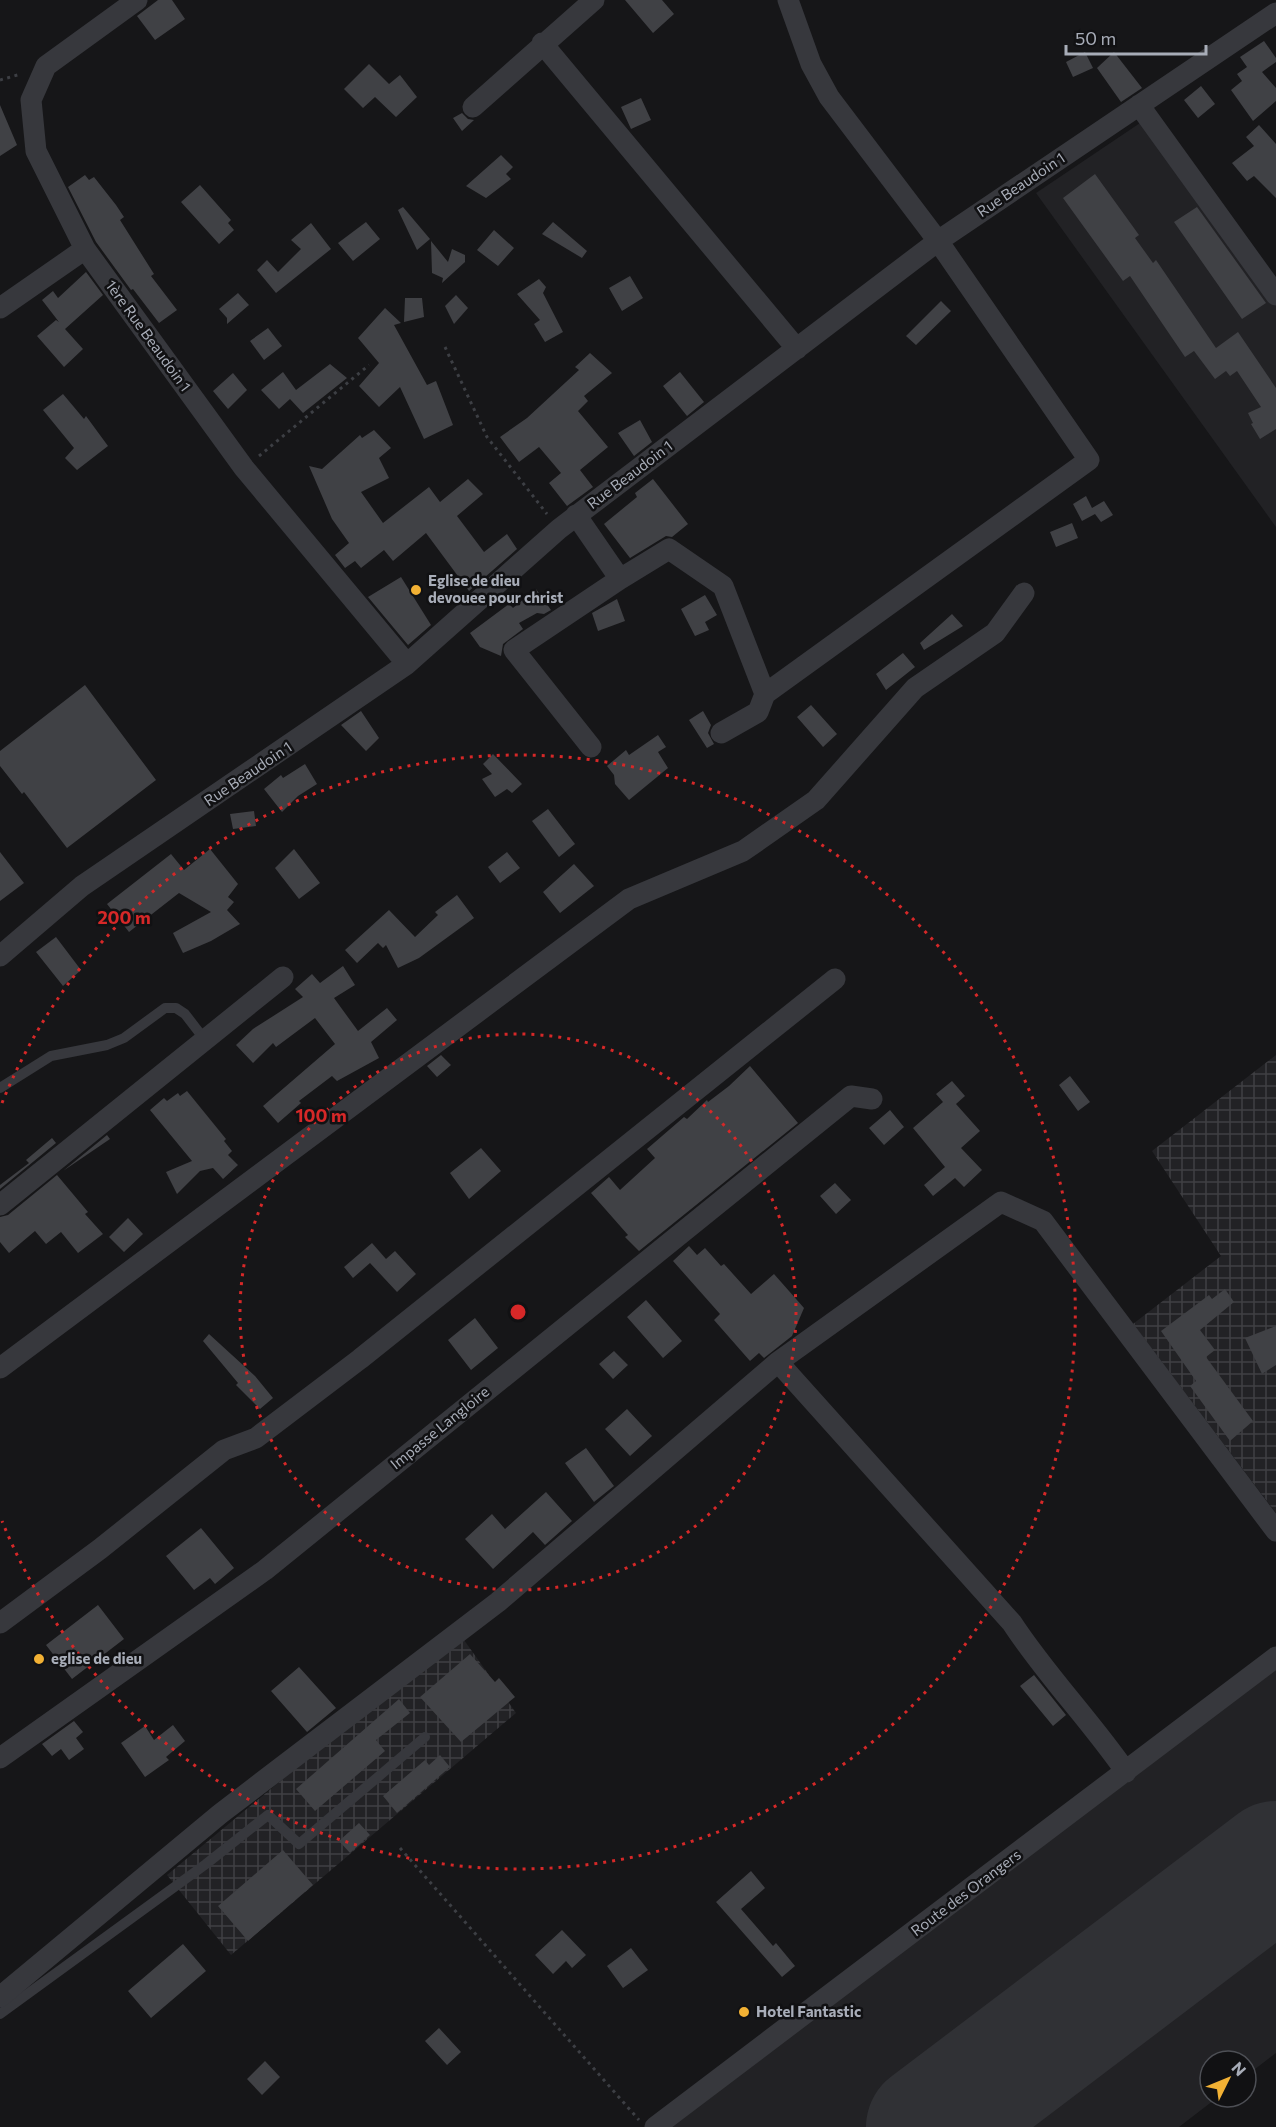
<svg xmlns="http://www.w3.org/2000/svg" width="1276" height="2127" font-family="Commissioner,sans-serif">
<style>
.built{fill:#222225}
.industrial{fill:url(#industrial-grid)}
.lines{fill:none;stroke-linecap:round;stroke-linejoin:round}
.runway{stroke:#303135;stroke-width:126}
.building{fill:#404145}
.path{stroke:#3d3f44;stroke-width:3;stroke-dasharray:3 4.5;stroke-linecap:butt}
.service{stroke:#37383d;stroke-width:10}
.minor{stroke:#37383d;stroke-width:21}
.ring{fill:none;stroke:#d62828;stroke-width:3;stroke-dasharray:3 6}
.poi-dot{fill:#f2b134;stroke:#111113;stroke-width:2}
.labels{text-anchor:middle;stroke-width:5;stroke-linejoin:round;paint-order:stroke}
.street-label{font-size:15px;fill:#a8adb8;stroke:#111113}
.poi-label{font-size:15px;font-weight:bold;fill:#a8adb8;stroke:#111113;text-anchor:start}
.centre{fill:#d62828;stroke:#111113;stroke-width:3}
.ring-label{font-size:18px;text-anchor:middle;font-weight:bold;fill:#d62828;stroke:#111113;stroke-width:5;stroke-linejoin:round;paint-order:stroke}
</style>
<defs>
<pattern id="industrial-grid" width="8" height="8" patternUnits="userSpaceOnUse" patternTransform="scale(1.5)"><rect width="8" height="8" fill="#222225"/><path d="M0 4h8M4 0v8" fill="none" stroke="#3f3f43"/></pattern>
</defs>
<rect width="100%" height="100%" fill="#161618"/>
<path class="built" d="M1146 119 1276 298V527L1036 193Z
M1276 1666V2053L1246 2076V2061H1210V2097H1218L1179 2127H665Z"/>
<path class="industrial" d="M1276 1055V1513L1133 1324 1221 1256 1152 1151Z
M459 1633 516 1713 231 1955 167 1875Z"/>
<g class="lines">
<path class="runway" d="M929 2127 1276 1864"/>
</g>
<path class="building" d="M158 0H172L185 19 155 40 137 16Z
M625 0H662L674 14 653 33Z
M1264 41 1276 58V62L1262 72 1276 88V101L1253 121 1231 90 1242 81 1237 74 1247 67 1240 57Z
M1085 52 1093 68 1073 77 1066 62Z
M1114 52 1142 88 1121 102 1097 68Z
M369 64 389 84 400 75 417 97 396 117 375 97 363 108 344 89Z
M1201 86 1215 104 1198 118 1184 100Z
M641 98 651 120 631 129 621 107Z
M0 105 17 145 0 156Z
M462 113 468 119 474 120 462 131 453 118Z
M1259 125 1276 144V198L1254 176 1247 181 1232 163 1254 146 1246 137Z
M501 155 513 167 506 174 511 179 486 198 466 186Z
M1095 174 1139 235 1135 238 1153 263 1156 260 1216 348 1238 332 1276 388V429L1260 439 1251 424 1253 423 1248 413 1261 407 1237 371 1230 376 1226 371 1215 379 1194 351 1185 357 1130 276 1123 281 1063 198Z
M85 175 89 180 94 177 116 205 124 217 120 220 154 274 151 276 177 310 159 323 133 289 131 290 96 242 68 187Z
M200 185 231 220 228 223 234 230 219 244 181 202Z
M403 207 430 239 417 250 398 210Z
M1197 207 1266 303 1242 319 1174 222Z
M366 222 380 239 353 261 338 243Z
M553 222 587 251 582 258 542 234Z
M311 223 331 249 276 293 257 270 267 260 278 272 301 249 291 240Z
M494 230 514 248 498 266 477 250Z
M431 241 448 262 452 249 465 255V262L442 283 443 278 432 273Z
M86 272 103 295 65 329 83 349 64 367 37 336 56 320 59 322 42 300 53 291 58 298Z
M630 276 643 298 622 311 609 288Z
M539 279 546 287 543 293 563 332 545 342 534 324 540 320 517 294Z
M238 293 249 305 227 324V318L219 309Z
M456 295 468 308 454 324 445 306Z
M405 298H422L424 317 404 322Z
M941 301 951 311 916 345 906 336Z
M385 308 401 323 394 325 427 385 436 381 453 425 424 439 400 387 379 407 359 386 379 363 358 338Z
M268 328 282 346 264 360 250 341Z
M590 353 612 373 584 396 588 401 578 411 608 447 580 470 593 487 567 506 549 483 561 473 539 447 519 462 500 437 527 418 579 370 575 367Z
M330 364 347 378 303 413 290 399 279 409 261 390 283 372 296 390Z
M680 372 704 402 687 416 663 386Z
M233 373 247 390 228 409 213 391Z
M63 394 84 419 86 416 108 446 77 470 65 458 74 448 43 410Z
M640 420 652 442 634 456 618 433Z
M374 430 391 448 379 458 389 478 361 492 383 523 429 487 440 502 468 479 483 494 457 516 484 552 507 534 517 549 469 591 426 533 393 561 384 550 361 568 355 561 345 568 335 555 349 543 332 519 309 466 322 469 360 435 362 438Z
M653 479 688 524 672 537 666 536 630 558 604 524 637 497 635 493Z
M1086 496 1092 508 1104 501 1113 515 1101 522 1095 514 1082 521 1073 504Z
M1072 523 1078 538 1056 547 1050 532Z
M401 577 431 625 408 645 368 597Z
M536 589 551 610 544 614 537 613 519 623 523 629 503 644 501 656 480 647 470 633 509 604 513 608Z
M705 595 717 615 705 622 709 630 695 636 681 609Z
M617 599 625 621 598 631 592 613Z
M952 614 963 626 924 650 920 643Z
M903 653 915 667 886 690 876 674Z
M85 685 156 780 67 848 24 792 22 794 0 766V751Z
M811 705 837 734 823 747 797 717Z
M361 711 379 738 366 751 341 725Z
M703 711 711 725 708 733 714 744 707 748 689 720Z
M658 735 666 747 658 752 668 768 629 800 615 784 614 775 607 766 626 750 629 755Z
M493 754 522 784 512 793 507 789 495 797 482 779 492 774 483 764Z
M305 764 317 784 298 796 282 812 264 789 281 775 283 778Z
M548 809 575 844 559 857 532 821Z
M254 811 256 826 233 829 230 814Z
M210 849 238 884 228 897 234 902 227 910 240 924 211 941 183 953 173 933 211 912 179 893 129 932 107 904 171 854 184 870Z
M294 849 320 883 299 899 275 868Z
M0 852 24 883 0 901Z
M507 852 520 868 500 883 488 867Z
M574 864 594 886 560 913 543 892Z
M457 895 474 918 419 958 398 968 386 945 383 948 378 943 357 963 345 950 389 910 415 937 438 915 435 912Z
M56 937 81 970 63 986 36 952Z
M343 966 355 985 334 998 358 1031 387 1008 397 1020 371 1042 379 1058 337 1081 332 1076 299 1101 301 1103 278 1123 263 1106 335 1044 315 1018 276 1047 273 1043 253 1063 236 1045 253 1029 303 997 295 989 312 974 320 983Z
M441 1055 451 1065 437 1077 427 1066Z
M750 1066 798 1123 639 1251 625 1237 628 1235 591 1193 609 1177 620 1190 655 1158 647 1149 684 1117 687 1119 707 1100 708 1102 729 1086Z
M1070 1076 1090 1102 1078 1111 1059 1085Z
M952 1081 965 1096 956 1104 980 1131 961 1148 982 1170 964 1187 955 1178 933 1196 924 1185 945 1167 913 1128 943 1102 936 1094Z
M187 1091 226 1139 224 1141 232 1151 228 1155 238 1165 223 1179 213 1168 200 1171 177 1194 166 1172 192 1161 150 1110 164 1098 167 1101 178 1093 180 1096Z
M890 1110 904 1127 884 1145 869 1128Z
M107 1135 110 1139 63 1171Z
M52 1138 56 1143 0 1189V1185L29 1163 26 1160Z
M481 1148 501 1171 469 1199 450 1173Z
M57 1175 88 1212 85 1214 103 1234 78 1253 61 1232 46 1244 35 1231 9 1253 0 1242V1217L8 1215Z
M835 1183 851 1200 836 1214 820 1196Z
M128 1218 143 1234 124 1252 109 1237Z
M372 1243 386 1259 395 1251 416 1274 397 1292 370 1263 353 1278 344 1267Z
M689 1246 697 1255 705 1248 721 1266 724 1264 751 1294 774 1274 804 1308 792 1336 764 1358 759 1353 750 1361 714 1320 720 1314 673 1261Z
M1225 1289 1234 1302 1200 1330 1215 1350 1206 1357 1253 1421 1230 1441 1190 1386 1196 1381 1161 1331 1209 1295 1212 1299Z
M646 1300 682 1341 663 1358 627 1317Z
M475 1318 498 1348 471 1370 448 1340Z
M1276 1326V1365L1262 1374 1245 1338Z
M209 1334 255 1376 273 1398 260 1409 236 1385 238 1383 203 1341Z
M614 1351 628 1365 613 1379 599 1364Z
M627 1409 652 1436 630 1456 605 1429Z
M586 1448 614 1486 594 1502 565 1463Z
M546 1492 572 1521 545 1545 533 1532 493 1569 465 1539 492 1514 505 1529Z
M201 1528 234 1568 215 1584 210 1578 194 1590 166 1556Z
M98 1605 124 1639 72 1679 46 1645Z
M470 1654 495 1682 499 1678 515 1697 461 1742 420 1697Z
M299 1667 336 1708 307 1732 271 1691Z
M1034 1675 1066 1715 1053 1726 1020 1686Z
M399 1699 410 1713 376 1740 385 1751 315 1811 296 1789Z
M74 1721 83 1732 76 1738 84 1749 69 1760 61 1749 52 1756 42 1744Z
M173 1725 185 1741 166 1757 169 1760 145 1777 121 1743 145 1726 154 1740Z
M440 1755 450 1767 397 1813 383 1796 425 1760 429 1765Z
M359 1823 370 1835 350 1853 339 1841Z
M283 1850 313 1885 248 1941 218 1906Z
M751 1871 765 1888 741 1909 773 1946 776 1943 795 1966 782 1977 716 1902Z
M562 1930 586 1955 572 1968 566 1961 553 1974 535 1955Z
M183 1944 206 1971 151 2018 128 1991Z
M631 1948 648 1970 623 1988 607 1966Z
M439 2028 461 2052 447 2065 425 2041Z
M265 2061 280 2077 262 2095 247 2079Z"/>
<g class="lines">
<path class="path" d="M0 80 21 74
M445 347 487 437 547 514
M259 456 369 365
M400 1848 639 2120"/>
<path class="service" d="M0 1088 51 1056 107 1045 124 1038 165 1008H176L185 1014 205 1040
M0 2014 206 1864 268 1815 299 1844 425 1737"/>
<path class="minor" d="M137 0 46 66 31 100 36 151 85 249 244 468 407 664
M542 43 797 349
M1139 105 1276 295
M473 107 594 0
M0 308 85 249
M576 515 620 579 669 549 723 586 765 694 758 712 721 733
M765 694 1089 460 938 241 829 97 811 64 788 0
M591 747 514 650 620 579
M0 956 82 886 407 664 559 529 938 241 1276 13
M0 1205 283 977
M778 1362 1012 1623C1046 1675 1090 1720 1126 1772
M0 1368 629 899 743 851 816 800 915 688 995 633 1024 593
M0 1623 100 1549 224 1450 256 1438 360 1359 835 979
M0 1758 265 1570 851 1096 872 1099
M0 1997 220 1814 498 1602 778 1362 1001 1202 1043 1221 1276 1531
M655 2127 1276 1657"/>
</g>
<g class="ring">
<circle cx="518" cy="1312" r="278"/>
<path d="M2 1103A557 557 0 1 1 2 1521"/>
</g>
<g class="poi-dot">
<circle cx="416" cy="590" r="6"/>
<circle cx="39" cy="1659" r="6"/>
<circle cx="744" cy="2012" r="6"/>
</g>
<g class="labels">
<g class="street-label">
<text transform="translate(1021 185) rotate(-34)" y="5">Rue Beaudoin 1</text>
<text transform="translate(148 336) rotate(54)" y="5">1ère Rue Beaudoin 1</text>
<text transform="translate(630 475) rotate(-37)" y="5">Rue Beaudoin 1</text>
<text transform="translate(248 774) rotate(-34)" y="5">Rue Beaudoin 1</text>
<text transform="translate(440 1428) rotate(-39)" y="5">Impasse Langloire</text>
<text transform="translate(966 1893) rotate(-37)" y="5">Route des Orangers</text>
</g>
<g class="poi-label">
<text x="428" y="586">Eglise de dieu<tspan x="428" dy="17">devouee pour christ</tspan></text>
<text x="51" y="1664">eglise de dieu</text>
<text x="756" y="2017">Hotel Fantastic</text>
</g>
</g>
<circle cx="518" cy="1312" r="9" class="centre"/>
<g class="ring-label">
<text x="124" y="924">200 m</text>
<text x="321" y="1122">100 m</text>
</g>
<g transform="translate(1228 2079) rotate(47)"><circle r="28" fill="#111113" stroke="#4d4f55" stroke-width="1.5"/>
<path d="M0-4.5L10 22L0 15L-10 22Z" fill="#f2b134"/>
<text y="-9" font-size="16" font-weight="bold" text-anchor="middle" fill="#a8adb8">N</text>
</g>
<path d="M1066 45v9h140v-9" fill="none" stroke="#a8adb8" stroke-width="3"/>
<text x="1075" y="45" font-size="18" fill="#a8adb8" stroke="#111113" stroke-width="4.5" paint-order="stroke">50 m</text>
</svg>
